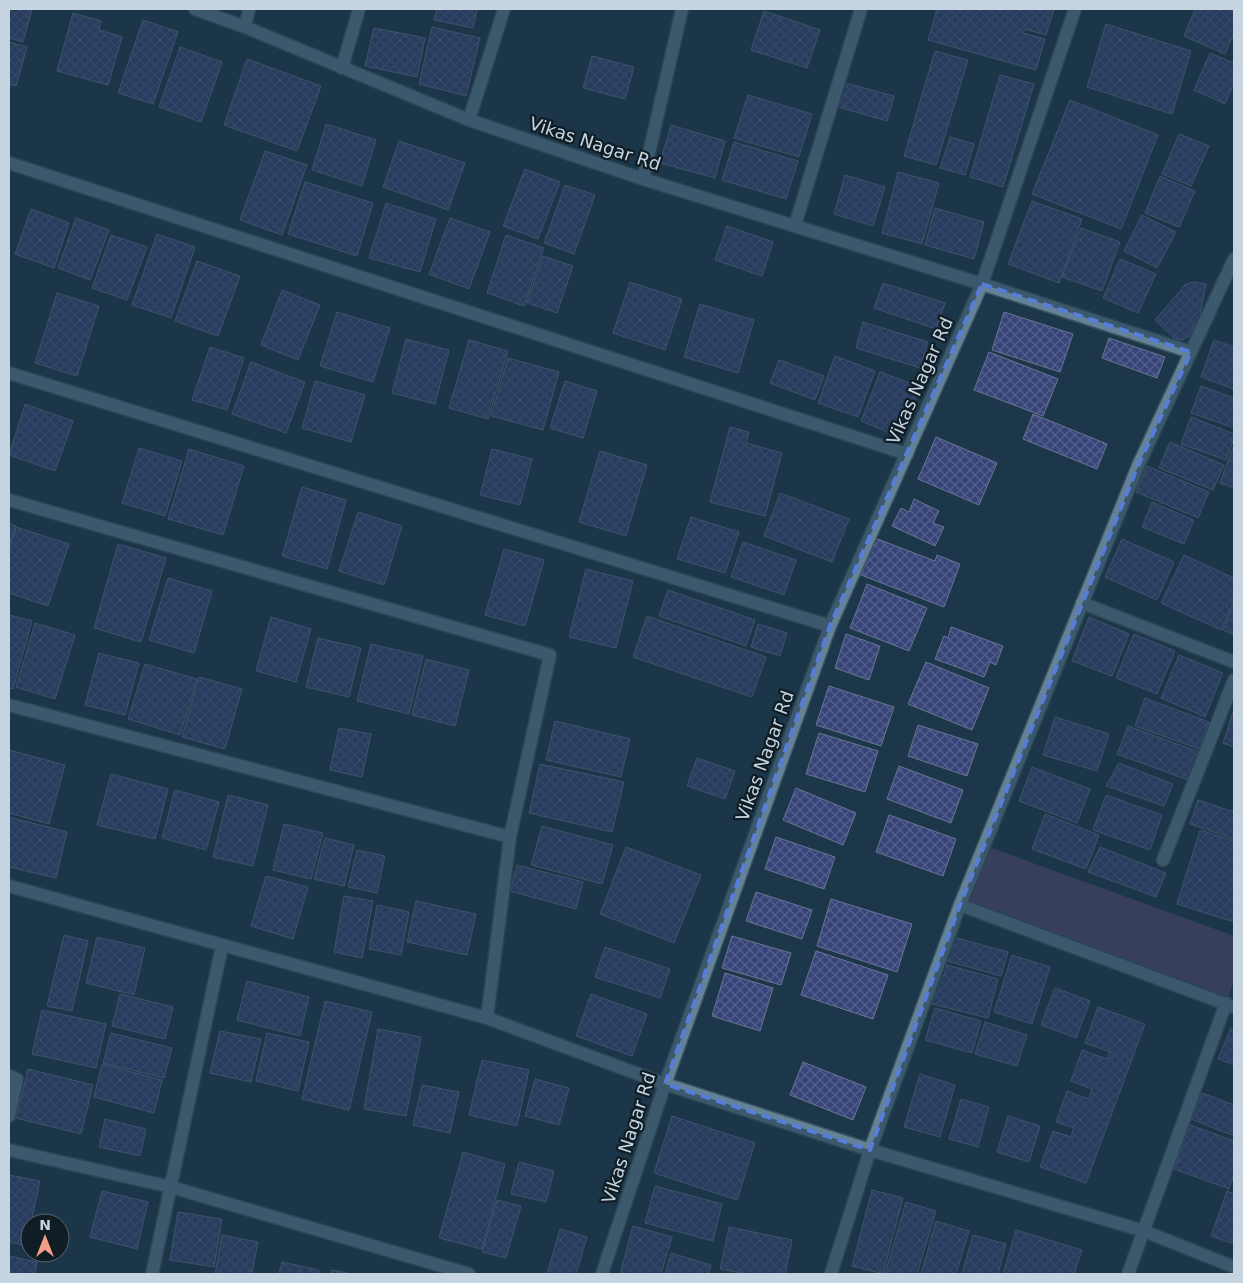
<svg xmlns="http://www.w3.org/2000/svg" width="1243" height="1283" font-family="'DejaVu Sans',sans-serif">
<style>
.green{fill:#5c4a76}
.building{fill:url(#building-cross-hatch);stroke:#6b7492}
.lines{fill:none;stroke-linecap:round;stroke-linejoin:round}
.minor-casing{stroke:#3d5563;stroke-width:15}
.minor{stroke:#648297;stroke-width:12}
.marked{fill:none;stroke:#577ddb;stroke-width:4;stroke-dasharray:10 6;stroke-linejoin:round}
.labels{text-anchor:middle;stroke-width:4.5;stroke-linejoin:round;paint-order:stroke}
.street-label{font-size:18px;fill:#c4d4e0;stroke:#111d25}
</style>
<defs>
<pattern id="building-cross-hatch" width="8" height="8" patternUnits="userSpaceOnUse" patternTransform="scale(1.25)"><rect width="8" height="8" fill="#374478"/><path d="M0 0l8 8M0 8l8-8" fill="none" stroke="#525e8b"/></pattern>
</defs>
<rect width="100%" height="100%" fill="#1b3749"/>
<path class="green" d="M986 846 1234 936V981L1226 1003 960 905Z"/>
<path class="building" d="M9 9H32L23 42 9 38Z
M437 9H477L473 28 434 20Z
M937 9H1054L1046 35 1025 29 1023 33 1045 39 1036 70 928 40Z
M1195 9H1234V33L1225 54 1184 36Z
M764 11 820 30 807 68 751 50Z
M73 13 101 21 99 30 122 37 108 85 57 71Z
M143 20 178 32 153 104 118 93Z
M1106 24 1191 51 1172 114 1087 87Z
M432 27 480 38 466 96 419 84Z
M374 28 425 38 417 77 365 66Z
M9 42 27 47 16 86 9 84Z
M180 47 222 62 201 122 159 107Z
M935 51 968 60 936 165 904 156Z
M1210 53 1234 63V83L1225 104 1194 90Z
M592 56 634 67 625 99 583 88Z
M247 59 321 86 297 151 224 125Z
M1000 75 1034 84 1003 187 970 177Z
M845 83 894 96 887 121 838 107Z
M748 95 812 114 799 157 734 138Z
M1070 100 1158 135 1121 229 1032 194Z
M326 124 376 140 362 186 312 170Z
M671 125 725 141 715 178 660 163Z
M1179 134 1209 146 1191 186 1162 174Z
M950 137 974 144 965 175 940 168Z
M399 141 465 163 448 210 383 187Z
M734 142 798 161 786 199 722 180Z
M265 151 307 165 282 235 240 220Z
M525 169 560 182 538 239 503 226Z
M898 172 939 183 922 244 882 233Z
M845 175 885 187 873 226 834 214Z
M1160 176 1195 191 1179 227 1145 213Z
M305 182 373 203 357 256 288 234Z
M565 185 595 195 574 254 544 243Z
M1032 201 1082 219 1059 283 1008 264Z
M386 203 436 219 420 272 369 258Z
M935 208 984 222 974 259 925 245Z
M31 209 69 223 54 268 15 254Z
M1142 215 1176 232 1157 268 1124 251Z
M76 218 109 230 90 280 58 268Z
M450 218 490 232 469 289 429 274Z
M727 226 773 242 762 276 715 260Z
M1081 228 1120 242 1102 291 1062 277Z
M157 234 195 247 171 318 132 305Z
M111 235 147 247 127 300 92 288Z
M506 235 544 248 524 306 487 293Z
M543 256 573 266 557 313 527 303Z
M1120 259 1156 274 1138 313 1103 298Z
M197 261 240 276 218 336 175 321Z
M630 282 682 299 665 350 613 333Z
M1193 282 1206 284 1200 315 1190 335 1183 340 1175 339 1155 320 1186 284Z
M883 283 945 303 936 329 874 308Z
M282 290 320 305 298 360 261 345Z
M57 293 99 306 77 376 35 363Z
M700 304 754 320 738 373 684 357Z
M337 312 390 328 373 382 320 366Z
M1004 312 1073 334 1060 372 992 350Z
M863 322 928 342 920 368 856 348Z
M1109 338 1165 357 1157 378 1102 358Z
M406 339 449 350 435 404 392 393Z
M469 340 508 351 488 419 449 408Z
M1214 340 1234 347V389L1201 377Z
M210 347 244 358 227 410 192 400Z
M989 352 1058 379 1043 416 974 390Z
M835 356 875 371 858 417 818 403Z
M508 358 559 372 543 430 491 416Z
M779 360 824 376 815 400 770 383Z
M251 362 305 382 286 433 232 414Z
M880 372 920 387 900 437 861 421Z
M315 381 365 395 351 442 302 428Z
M565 381 597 391 583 438 550 428Z
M1201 386 1234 398V428L1191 413Z
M25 404 73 421 55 471 9 455Z
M1033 414 1107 444 1097 469 1023 439Z
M1191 417 1234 434V438L1226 460 1181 444Z
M730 427 749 432 746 443 782 453 765 516 710 502Z
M936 437 997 463 979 505 918 479Z
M1170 442 1224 465 1213 490 1159 468Z
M1233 447H1234V488L1220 483Z
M139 448 182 461 165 516 122 503Z
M189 449 244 466 223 535 168 519Z
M492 449 532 459 520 505 480 495Z
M600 451 647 465 626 536 579 522Z
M1147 466 1209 492 1198 518 1136 492Z
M302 487 346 500 327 569 282 556Z
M780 493 849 519 832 562 764 536Z
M914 499 939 511 933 523 944 527 935 546 892 526 901 508 909 512Z
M1152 502 1194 520 1184 544 1142 527Z
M358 512 402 526 384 585 339 571Z
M691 517 739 532 725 573 677 559Z
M9 523 16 526 9 545Z
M16 527 69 544 48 606 9 593V549Z
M875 538 935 561 937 555 960 564 944 607 861 575Z
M1122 539 1174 562 1157 600 1105 577Z
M743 542 796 560 784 595 731 577Z
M118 544 166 558 141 642 94 628Z
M504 549 544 560 525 626 485 615Z
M1184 555 1234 578V602L1221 630 1161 603Z
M586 569 633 581 616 648 569 637Z
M168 578 212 591 194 653 149 640Z
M867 584 927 608 909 651 850 628Z
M668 590 755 620 746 646 659 616Z
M1234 605V635L1223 630Z
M9 615 32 621 13 689 9 688Z
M647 616 766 657 752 697 633 657Z
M271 617 311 629 296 682 256 671Z
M1089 617 1129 634 1112 676 1072 661Z
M35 623 75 635 55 699 16 687Z
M758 624 787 633 780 656 751 647Z
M951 627 1003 646 996 665 990 662 984 677 935 659 944 636 948 638Z
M846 634 880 646 869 680 835 668Z
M1134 634 1175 651 1157 694 1116 678Z
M318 638 361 648 349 697 306 687Z
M371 644 423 656 409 714 357 701Z
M99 653 139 663 125 715 85 705Z
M1179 655 1223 673 1205 717 1161 698Z
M426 659 469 670 455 726 412 715Z
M926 662 989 688 972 730 908 704Z
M145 664 197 679 180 735 128 719Z
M199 677 242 689 225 749 182 737Z
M829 686 894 707 881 746 816 725Z
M1145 698 1209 722 1199 749 1135 726Z
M1233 712H1234V747L1223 743Z
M1055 717 1109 734 1097 771 1043 755Z
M555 721 630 739 621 777 546 760Z
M918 725 978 744 967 776 908 756Z
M1128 726 1199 752 1188 780 1117 754Z
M339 728 371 734 362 777 330 770Z
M819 733 878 751 865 792 806 774Z
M9 750 65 765 49 824 9 813Z
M697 758 735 771 725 799 687 786Z
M1119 763 1173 784 1164 806 1106 786Z
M540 764 624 782 612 832 529 813Z
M899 766 963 790 951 823 887 799Z
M1032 767 1090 789 1077 823 1019 801Z
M111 774 168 789 155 839 97 825Z
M796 788 856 813 843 845 783 820Z
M175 790 219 802 206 850 162 838Z
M228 795 268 805 253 866 213 857Z
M1106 795 1162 815 1150 850 1093 830Z
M1198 800 1234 812V839L1190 824Z
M1045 814 1099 835 1086 869 1032 849Z
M889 815 956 839 943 876 876 852Z
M9 817 67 832 56 878 9 867Z
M284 824 323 833 311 879 273 870Z
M542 826 613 845 602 884 531 865Z
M1200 830 1234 841V922L1177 904Z
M776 837 835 857 824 889 765 869Z
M325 838 354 845 344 886 314 879Z
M626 847 701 875 674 943 600 914Z
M1100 847 1166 873 1156 897 1088 872Z
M357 850 385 856 377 893 348 887Z
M517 865 583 882 576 909 510 891Z
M266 876 308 887 293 939 251 926Z
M756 892 812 910 802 939 746 921Z
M344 896 373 901 362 958 334 952Z
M831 899 912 924 897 972 817 946Z
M416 901 476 914 467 955 407 942Z
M377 905 409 912 401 955 369 949Z
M64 935 88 941 72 1011 47 1006Z
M732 936 791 953 781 985 722 968Z
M97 937 145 948 134 995 86 983Z
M953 937 1008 952 1001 976 947 961Z
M605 947 670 969 660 998 595 977Z
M816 951 888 975 873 1019 801 995Z
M1012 955 1050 967 1032 1024 994 1012Z
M947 965 998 979 988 1018 932 1004 940 974 944 975Z
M725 973 773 988 760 1031 712 1016Z
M247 981 309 997 300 1036 237 1020Z
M1055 988 1090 1001 1076 1038 1041 1025Z
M120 994 173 1007 165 1039 112 1026Z
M591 994 647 1014 632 1056 576 1036Z
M325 1001 372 1012 349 1110 302 1099Z
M1098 1007 1145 1024 1086 1183 1040 1167 1053 1131 1071 1137 1074 1128 1056 1122 1067 1091 1089 1099 1092 1089 1071 1081 1082 1050 1107 1059 1110 1052 1085 1043Z
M935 1008 981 1021 972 1053 925 1040Z
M42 1010 106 1024 96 1068 32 1054Z
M985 1022 1027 1035 1017 1066 975 1054Z
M1231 1028 1234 1029V1065L1218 1059Z
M378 1029 421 1037 406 1116 364 1109Z
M220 1031 261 1039 251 1082 210 1073Z
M111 1033 172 1048 164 1078 103 1063Z
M267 1033 309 1042 298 1091 256 1081Z
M482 1060 529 1070 517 1126 469 1115Z
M803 1062 866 1087 853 1120 790 1095Z
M102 1064 162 1080 154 1113 94 1097Z
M28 1069 93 1085 81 1134 16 1118Z
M920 1074 955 1085 940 1137 904 1127Z
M535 1079 569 1088 559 1125 525 1116Z
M422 1085 459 1092 450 1133 413 1125Z
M1202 1093 1234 1105V1136L1191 1119Z
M961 1099 989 1107 978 1147 949 1139Z
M672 1116 755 1143 737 1200 654 1173Z
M1008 1116 1040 1126 1029 1162 997 1152Z
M105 1119 146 1129 140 1156 99 1147Z
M1190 1125 1234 1141V1175L1229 1189 1174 1169Z
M463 1152 505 1164 482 1249 439 1238Z
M519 1162 554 1171 546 1202 511 1194Z
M9 1175 40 1181 26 1246 9 1242Z
M655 1186 722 1204 713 1241 645 1223Z
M872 1190 903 1198 883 1274 852 1266Z
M102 1191 148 1202 137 1249 90 1237Z
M1227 1191 1234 1194V1244L1211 1236Z
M497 1200 521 1206 506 1258 482 1252Z
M906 1202 936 1211 917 1274H885Z
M178 1212 222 1219 214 1267 170 1260Z
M936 1221 969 1231 956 1274H921Z
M633 1226 672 1237 661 1274H620Z
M729 1227 792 1240 785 1274H747L720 1269Z
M560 1229 587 1237 576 1274H547Z
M1016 1230 1082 1250 1074 1274H1003Z
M222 1235 258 1242 252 1274H215Z
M973 1235 1006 1244 998 1274H962Z
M671 1253 711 1265 708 1274H665Z
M9 1256 37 1262 35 1274H9Z
M282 1262 319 1270 318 1274H279Z
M332 1270 352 1274H331Z"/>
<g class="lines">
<defs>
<path id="minor" d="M195 9 245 27 469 120 643 179 982 284 830 626 665 1084 602 1274
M1075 9 982 284 1191 352
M245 27 249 9
M342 68 359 9
M469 120 504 9
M9 163 907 454
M643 179 682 9
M795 225 861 9
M9 373 830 626
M9 500 550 655 510 837 487 1018
M1082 603 1234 662
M9 705 510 837
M1163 860 1234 680
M9 886 487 1018 665 1084 870 1150 1144 1231 1234 1267
M960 905 1138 466 1234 259
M9 1076 17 1079 9 1116
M9 1150 171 1187 469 1274
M152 1274 222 946
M831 1274 870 1150 960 905 1234 1007
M1128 1274 1226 1003"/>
</defs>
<use href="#minor" class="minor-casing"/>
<use href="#minor" class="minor"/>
</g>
<path d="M0 0H1243V1283H0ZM982 284 1191 352 1138 466 960 905 870 1150 665 1084 830 626Z" fill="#1b3749" fill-opacity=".55" fill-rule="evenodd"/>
<path class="marked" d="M982 284 1191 352 1138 466 960 905 870 1150 665 1084 830 626Z"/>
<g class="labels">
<g class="street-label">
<text transform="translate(595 144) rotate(18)" y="6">Vikas Nagar Rd</text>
<text transform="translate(920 381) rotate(-66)" y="6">Vikas Nagar Rd</text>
<text transform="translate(765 756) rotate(-70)" y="6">Vikas Nagar Rd</text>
<text transform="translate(629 1138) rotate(-72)" y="6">Vikas Nagar Rd</text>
</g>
</g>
<rect width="1243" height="1283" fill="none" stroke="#c4d4e0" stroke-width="20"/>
<g transform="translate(45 1238)"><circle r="24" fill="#111d25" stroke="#596670"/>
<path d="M0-4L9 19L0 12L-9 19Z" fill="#f49e87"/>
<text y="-8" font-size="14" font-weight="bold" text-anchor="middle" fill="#c4d4e0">N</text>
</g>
</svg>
